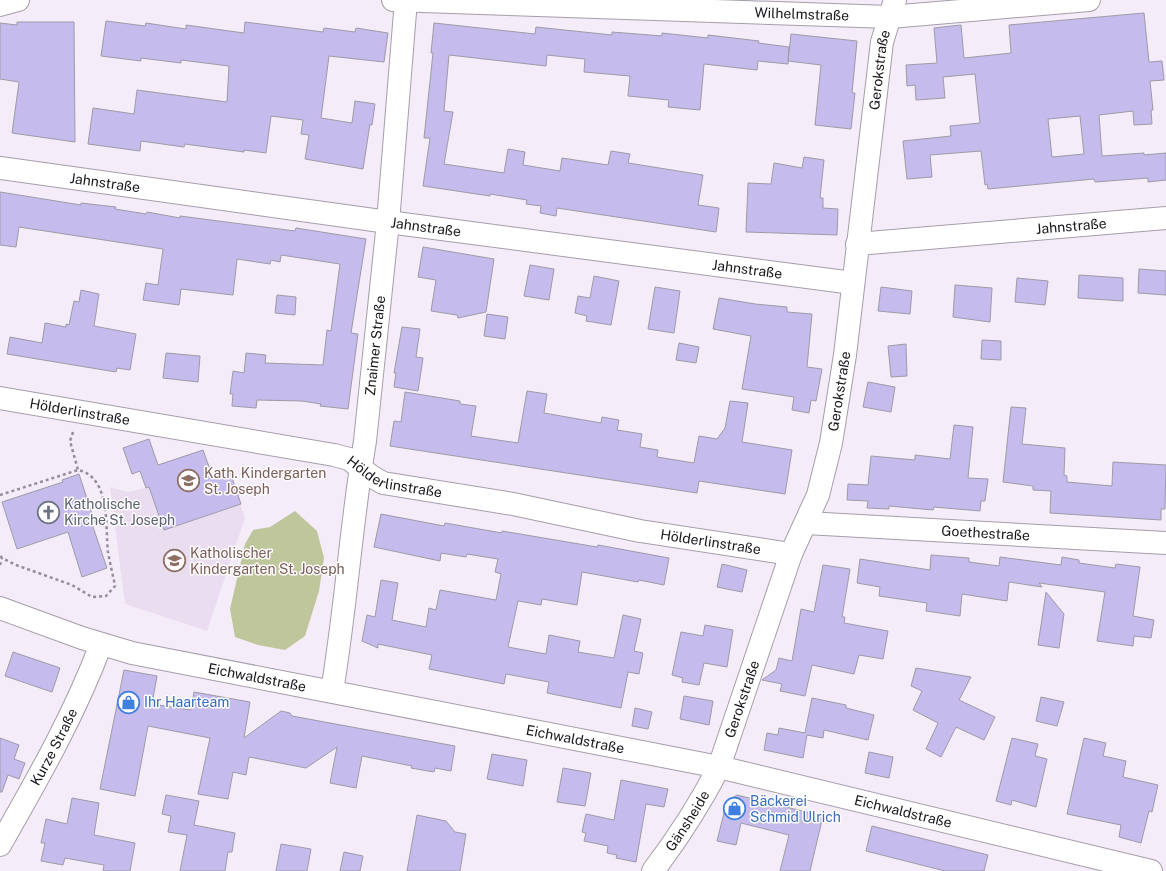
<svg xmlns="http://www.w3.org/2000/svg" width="1166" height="871" font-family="'Public Sans',sans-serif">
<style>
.built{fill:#eaddf0}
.park{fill:#c0c69b}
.building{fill:#c6bbed;stroke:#9d9ba7;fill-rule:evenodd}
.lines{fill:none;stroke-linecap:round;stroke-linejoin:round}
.minor-casing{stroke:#a59ea9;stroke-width:24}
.path{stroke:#948e97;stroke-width:2.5;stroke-dasharray:3 3;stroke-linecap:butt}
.minor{stroke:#fff;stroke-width:22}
.labels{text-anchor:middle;stroke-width:3;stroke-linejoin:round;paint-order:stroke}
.street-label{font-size:14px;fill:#19161b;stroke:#fefcff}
.education-label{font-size:14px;fill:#785e54;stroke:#fefcff;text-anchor:start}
.worship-label{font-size:14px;fill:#5b616d;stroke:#fefcff;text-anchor:start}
.shop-label{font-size:14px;fill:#366cbe;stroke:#fefcff;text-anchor:start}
</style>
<rect width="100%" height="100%" fill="#f4ecf8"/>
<path class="built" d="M203 450 212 474 229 469 245 518 207 631 125 604 110 487 128 492 146 488 158 465Z"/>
<path class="park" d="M295 511 317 531 324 558 319 591 305 636 285 650 258 645 235 637 230 609 245 544 253 530 270 527Z"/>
<path class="building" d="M1144 13 1149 62 1162 61 1164 80 1150 81 1153 110H1151L1152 124 1134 125 1133 111 1099 115 1102 156 1144 153V155L1166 153V180L1148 182V178L1095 182 1094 179 988 189 987 184 985 185 981 151 930 155 932 177 907 179 903 141 951 136 950 126 980 123 975 74 943 77 945 98 916 100 915 85 907 86 906 65 937 63 934 28 961 25 964 58 1011 53 1009 25ZM1080 116 1084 154 1052 157 1048 119Z
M106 21 145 26 146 23 186 29V25L244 33 245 22 323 32 324 28 355 32 356 28 388 33 384 62 329 56 321 118 352 123 355 101 375 104 372 125 370 124 363 169 305 159 309 135 301 134 303 120 271 116 266 153 244 150V152L185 144 184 147 141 141 140 151 88 144 93 108 134 114 137 90 227 102 229 66 181 60V63L141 58V61L101 56Z
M17 22H74L75 142 12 133 19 82 0 79V23L17 25Z
M434 23 535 34 536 27 612 35V32L662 36V33L708 38V35L759 41 758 43 789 47 788 64 758 61 757 70 704 64 700 110 668 107 669 100 628 96 630 76 584 72 585 59 547 55 546 66 449 55 444 111 453 112 444 164 504 173 508 149 525 152 523 165 560 171 562 158 608 165 611 151 630 154 628 163 703 175 698 205 719 208 716 232 557 208 556 216 540 213 541 206 526 204 527 200 490 194V196L423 186 430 138H424L433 53H431Z
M791 34 857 41 852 93H855L851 129 815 125 821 65 788 61Z
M804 157 824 160 820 198H823V208L838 209 837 235 746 232 748 183 771 184 774 163 802 168Z
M0 192 81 205V203L116 207 115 209 146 214 147 212 180 218V216L295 231 296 228 366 239 351 333 358 334 348 409 320 406 321 404 302 401 257 400 256 408 232 406 233 394H230L233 371 244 373 246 353 266 355 265 363 323 365 327 330 331 331 340 264 281 255 280 262 271 260 270 264 237 259 233 295 181 289 179 305 143 300 146 283 158 285 163 249 19 227 16 247 0 245Z
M423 247 494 259 486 312 458 318 457 315 431 311 436 280 418 277Z
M530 265 554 269 549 300 524 296Z
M1139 269 1166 271V295L1138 293Z
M1079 275 1123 278V301L1078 298Z
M594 276 619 281 611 325 586 321 587 316 575 313 578 296 590 298Z
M1017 278 1048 281 1045 305 1015 302Z
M955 285 992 288 990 322 953 317Z
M655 287 680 291 674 333 648 329Z
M881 287 912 291 910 314 878 311Z
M81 290 99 294 94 326 136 334 130 370 117 368 116 372 7 354 10 337 42 343 45 323 66 327V324L69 325 74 301 79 302Z
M277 295 296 297 295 315 275 313Z
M719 298 755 304 787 307V312L812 314 807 367 822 369 816 401 811 400 809 413 792 410 794 397 742 389 751 336 713 329Z
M487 314 508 317 505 339 484 336Z
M402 327 420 329 416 357 423 358 418 391 394 387 396 373H394Z
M982 340 1001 341V360L981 359Z
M679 343 699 347 696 363 676 360Z
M906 344 907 376 891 377 888 346Z
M166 353 200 356 198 382 163 378Z
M868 382 895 387 891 412 863 407Z
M527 391 547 394 544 413 601 423 602 417 619 420 617 430 642 434 640 447 658 450 657 457 694 463 699 436 717 439 725 428 730 401 748 403 742 442 792 450 785 494 699 481 697 493 390 446 394 421 401 422 405 392 460 401V404L476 406 471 436 518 443Z
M1011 407 1026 408 1022 444 1065 448 1064 475 1067 476V482L1112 486 1113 462 1166 465 1165 509H1161V520L1050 513 1051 491 1033 490V486L1003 482Z
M954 425 973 427 968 478 988 479 985 501H981L980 511 934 507 933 510 889 506V509L867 508 868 501 847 500 848 484 868 485 871 456 915 460V455L950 459Z
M149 439 158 465 203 450 212 475 229 469 241 504 164 530 149 487 146 488 140 471 132 474 123 448Z
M79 474 95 523 92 524 107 568 82 577 68 532 17 549 2 502 63 482 62 480Z
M381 514 444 526 445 523 502 533V531L597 547 598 545 669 558 664 585 639 580 638 582 582 572 577 605 542 599 541 605 518 601 508 647 546 654 549 635 580 641 578 652 614 658 623 615 641 619 634 651 643 653 639 674 628 672 621 708 547 693 549 682 506 674 504 684 429 669 432 655 378 644V648L362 641 367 615 375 617 381 580 398 583 392 620 426 627 429 608 436 610 440 590 496 600 501 574 495 572 498 559 467 554 466 557 441 553 440 561 374 547Z
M931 555 969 558V562L999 566 1000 557 1061 565 1062 557 1079 560V563L1115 568 1116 564 1140 567 1133 616 1154 620 1151 638 1134 636 1133 646 1097 641 1105 592 1039 583 1042 587 1009 582 1007 601 962 594 960 616 926 611 927 603 879 596 880 587 857 583 860 559 930 570Z
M722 564 747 570 742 592 717 587Z
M823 565 850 569 842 617H845L844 623 888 631 883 659 859 655 854 674 812 665 805 696 780 691 782 684 762 680 776 670 779 658 792 661 801 609 814 612Z
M1046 592 1064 614 1059 648 1038 645Z
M705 625 733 630 727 667 704 663 699 685 682 682 683 678 672 675 681 632 703 636Z
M13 652 60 668 52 692 5 676Z
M916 668 971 677 959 700 995 717 984 740 956 727 941 757 926 749 938 723 913 710 922 691 911 686Z
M124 670 157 676 152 704 191 710 194 692 250 702 244 738 281 711 290 713 292 716 455 746 451 771 435 768 434 772 411 768 412 766 362 756 356 788 330 783 337 747 306 768 249 757 246 775 233 772 228 799 198 794 210 738 148 726 135 796 100 789Z
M684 696 713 701 709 725 680 719Z
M1041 697 1064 702 1057 726 1036 721Z
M812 698 846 705V708L874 715 868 740 824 730 823 738 807 735 803 758 764 750 767 733 778 735 779 728 805 733Z
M635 708 652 712 648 729 632 726Z
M0 738 19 745 14 759 25 763 19 779 8 775 2 792H0Z
M1012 738 1038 744 1035 756 1047 759 1036 807 1012 800 1011 805 996 801Z
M1084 738 1106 743 1103 756 1126 761 1123 777 1158 785 1152 812 1149 811 1141 843 1119 837 1121 825 1067 814Z
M869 752 893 757 889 778 865 773Z
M492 754 527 760 523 786 487 779Z
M563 768 591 773 585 806 557 802Z
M621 780 668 789 664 807 646 804 636 862 616 858 617 855 607 853 608 846 584 841 586 833 582 832 586 814 614 820Z
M166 795 199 801 194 825 235 833 232 852H228L225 871H180L187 835 168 832 171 816 162 814Z
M737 795 823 816 810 871H780L789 835 741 823 736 845 717 841 727 801Z
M72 798 99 803 94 835 135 843 130 871H103L104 865 65 858 63 865 41 861 45 843H41L46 819 67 824Z
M417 815 446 821 455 832 466 834 460 871H407Z
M872 826 988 855 984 871H945L866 851Z
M281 844 311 849 307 871H276Z
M344 852 363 856 360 871H340Z"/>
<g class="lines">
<defs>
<g id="minor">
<path id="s1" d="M393 0 890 17 1089 0"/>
<path d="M0 5 18 0"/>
<path id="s2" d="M0 168 388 222 853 283"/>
<path id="s3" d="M857 244 1166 218"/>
<path id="s4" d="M0 398 334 455 349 459 371 476 383 483 513 504 640 531 791 554"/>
<path id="s5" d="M806 523 1166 543"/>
<path id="s6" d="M0 608 82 638 132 653 719 767 1151 871"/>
<path id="s7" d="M332 691C346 608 351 524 365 441L388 222 406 0"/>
<path id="s8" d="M0 845C37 780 75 714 101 644"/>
<path id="s9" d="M653 871C678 838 700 804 719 767L791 554 818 495 831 443 845 355 882 42 895 0"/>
</g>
</defs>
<use href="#minor" class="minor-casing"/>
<path class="path" d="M73 432 70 441 78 470
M0 495 78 470C111 477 105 526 108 552 110 564 113 575 115 586L106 596 92 597 72 585 16 565 2 558 0 555
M0 565 2 558"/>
<use href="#minor" class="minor"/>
</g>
<defs>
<symbol id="school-ring" viewBox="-11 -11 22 22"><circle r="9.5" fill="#fefcff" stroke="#8d6e63" stroke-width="1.5"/><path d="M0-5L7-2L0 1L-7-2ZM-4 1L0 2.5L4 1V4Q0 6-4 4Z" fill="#8d6e63"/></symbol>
<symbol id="church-ring" viewBox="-11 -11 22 22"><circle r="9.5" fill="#fefcff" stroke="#6b7280" stroke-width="1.5"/><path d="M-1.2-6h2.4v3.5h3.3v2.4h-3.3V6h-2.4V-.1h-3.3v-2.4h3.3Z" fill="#6b7280"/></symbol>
<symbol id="shop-ring" viewBox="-11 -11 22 22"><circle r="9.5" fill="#fefcff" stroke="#3f7fe0" stroke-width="1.5"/><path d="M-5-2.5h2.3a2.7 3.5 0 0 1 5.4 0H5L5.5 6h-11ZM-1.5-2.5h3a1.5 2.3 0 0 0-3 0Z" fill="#3f7fe0"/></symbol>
</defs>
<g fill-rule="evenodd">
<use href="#school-ring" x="176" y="468" width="25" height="25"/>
<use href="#church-ring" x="36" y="500" width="25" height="25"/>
<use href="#school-ring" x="162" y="548" width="25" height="25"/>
<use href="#shop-ring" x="116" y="690" width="25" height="25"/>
<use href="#shop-ring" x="722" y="796" width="25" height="25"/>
</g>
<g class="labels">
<g class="street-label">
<text dy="5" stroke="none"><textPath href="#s1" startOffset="409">Wilhelmstraße</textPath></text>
<text dy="5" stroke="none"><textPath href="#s9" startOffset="843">Gerokstraße</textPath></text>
<text dy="5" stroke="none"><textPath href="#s2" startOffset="106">Jahnstraße</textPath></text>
<text dy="5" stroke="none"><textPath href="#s3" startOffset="215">Jahnstraße</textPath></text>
<text dy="5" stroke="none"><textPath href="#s2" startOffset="430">Jahnstraße</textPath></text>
<text dy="5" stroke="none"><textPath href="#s2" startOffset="754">Jahnstraße</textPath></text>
<text dy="5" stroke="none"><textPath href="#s7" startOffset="348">Znaimer Straße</textPath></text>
<text dy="5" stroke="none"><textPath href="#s9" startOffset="519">Gerokstraße</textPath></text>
<text dy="5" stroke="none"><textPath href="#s4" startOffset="81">Hölderlinstraße</textPath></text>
<text dy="5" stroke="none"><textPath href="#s4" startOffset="405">Hölderlinstraße</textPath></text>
<text dy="5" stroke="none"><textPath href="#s5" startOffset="180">Goethestraße</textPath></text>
<text dy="5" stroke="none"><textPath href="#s4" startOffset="729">Hölderlinstraße</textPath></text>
<text dy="5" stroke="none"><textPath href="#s6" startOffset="267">Eichwaldstraße</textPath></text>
<text dy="5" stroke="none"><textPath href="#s9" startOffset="195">Gerokstraße</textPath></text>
<text dy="5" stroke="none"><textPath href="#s6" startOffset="591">Eichwaldstraße</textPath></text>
<text dy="5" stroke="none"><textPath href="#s8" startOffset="112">Kurze Straße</textPath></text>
<text dy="5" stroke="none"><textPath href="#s6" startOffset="927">Eichwaldstraße</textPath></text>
<text dy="5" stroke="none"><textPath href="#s9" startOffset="61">Gänsheide</textPath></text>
</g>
<g class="education-label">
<text x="204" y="478">Kath. Kindergarten<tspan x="204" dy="16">St. Joseph</tspan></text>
<text x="190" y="558">Katholischer<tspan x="190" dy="16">Kindergarten St. Joseph</tspan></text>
</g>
<g class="worship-label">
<text x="64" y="509">Katholische<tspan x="64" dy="16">Kirche St. Joseph</tspan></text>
</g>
<g class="shop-label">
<text x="144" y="707">Ihr Haarteam</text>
<text x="750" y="806">Bäckerei<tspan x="750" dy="16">Schmid Ulrich</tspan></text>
</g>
</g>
</svg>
